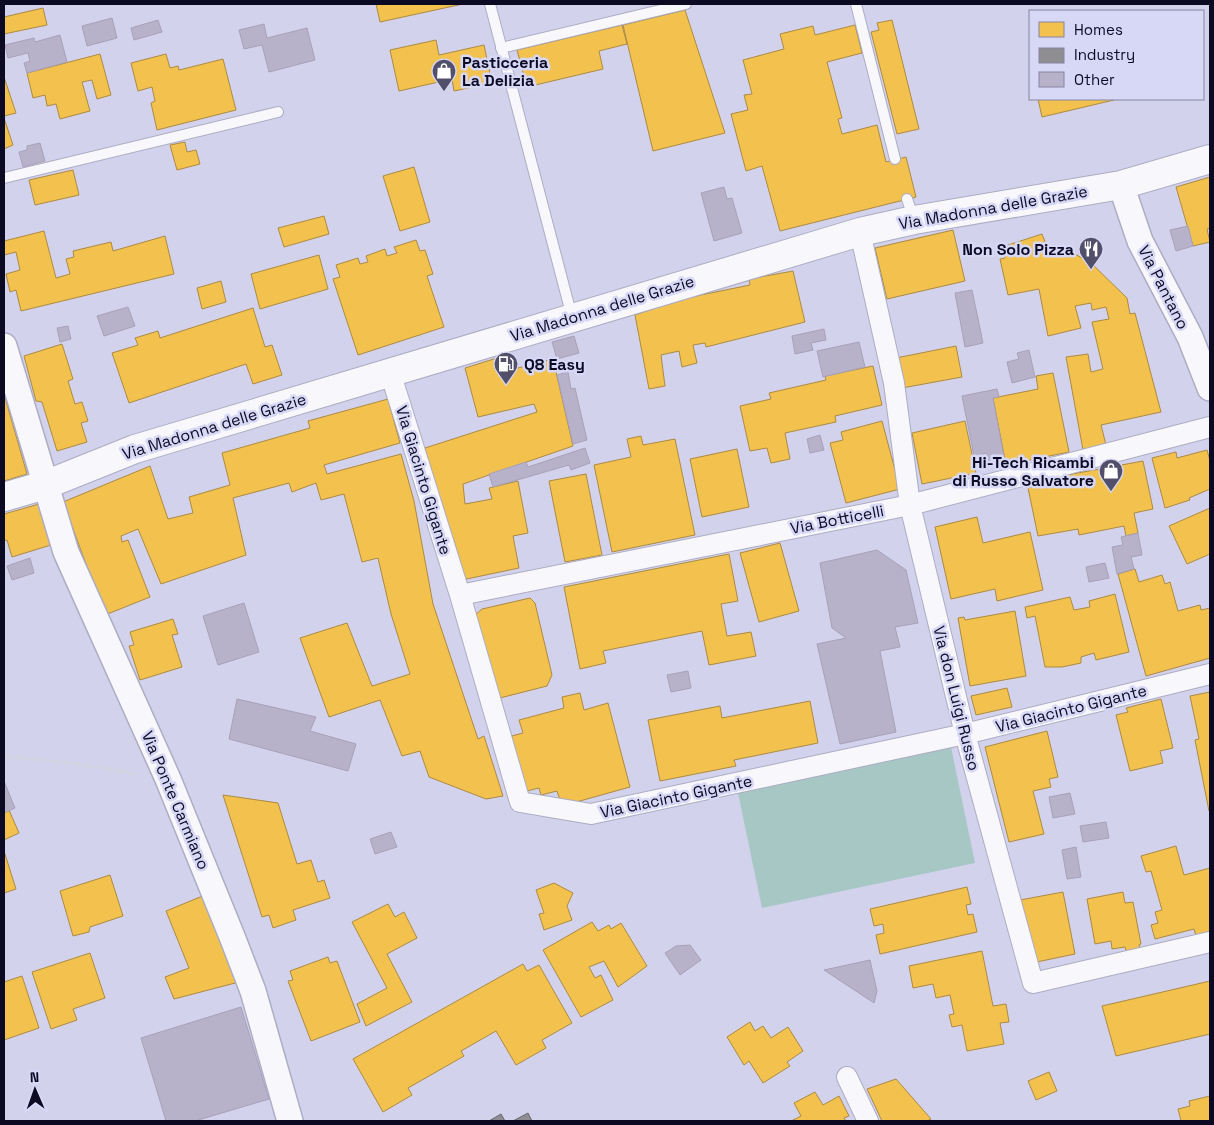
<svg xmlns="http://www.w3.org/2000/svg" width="1214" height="1125" font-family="'Space Grotesk',sans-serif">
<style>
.green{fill:#a6c7c4}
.homes{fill:#f2c14e;stroke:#ad8a41}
.industry{fill:#8d8d92;stroke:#666571}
.building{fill:#b7b1ca;stroke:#a7a1b9}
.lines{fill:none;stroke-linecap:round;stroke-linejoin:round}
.service-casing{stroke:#acacc4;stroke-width:12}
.minor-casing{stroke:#acacc4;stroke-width:22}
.tertiary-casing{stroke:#acacc4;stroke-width:28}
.secondary-casing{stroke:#acacc4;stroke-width:30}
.path{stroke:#d5d5de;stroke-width:3;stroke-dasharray:4 2.5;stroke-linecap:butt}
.service{stroke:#f8f8fc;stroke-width:10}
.minor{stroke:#f8f8fc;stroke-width:20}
.tertiary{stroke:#f8f8fc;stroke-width:25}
.secondary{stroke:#f8f8fc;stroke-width:28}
.labels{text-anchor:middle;stroke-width:5;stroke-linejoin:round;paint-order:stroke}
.poi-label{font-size:16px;font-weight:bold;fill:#0c0923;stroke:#d7d7f6;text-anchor:start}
.street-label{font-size:16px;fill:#0c0923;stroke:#d7d7f6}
</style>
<rect width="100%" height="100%" fill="#d2d2ec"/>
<path class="green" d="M951 747 975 863 762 908 738 793Z"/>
<path class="homes" d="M376 4H463L380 22Z
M43 8 47 25 4 34V17Z
M685 10 725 133 653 151 623 25Z
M892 20 919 129 897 134 871 32 879 30 877 23Z
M622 25 627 44 599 51 603 69 527 87 517 50Z
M855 25 862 53 827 62 842 118 838 119 842 134 877 125 886 162 906 157 916 197 780 231 762 166 746 171 731 114 748 110 744 95 752 94 743 60 784 49 780 34 813 26 815 35Z
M436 40 439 55 484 45 492 83 454 91 452 79 399 91 390 50Z
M100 54 111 95 97 99 92 80 82 82 90 111 60 119 56 104 47 106 45 95 33 98 27 73Z
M166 54 170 68 178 66 179 70 223 59 236 110 157 130 151 103 155 101 152 87 138 91 131 63Z
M4 77 16 113 4 116Z
M1038 99H1114V100L1042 117Z
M4 118 13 145 4 149Z
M185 142 187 152 196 150 200 164 177 170 170 145Z
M414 167 430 222 400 231 383 176Z
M73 170 79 195 35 205 29 180Z
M1210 177V228L1207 229 1210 242 1193 246 1176 187Z
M324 216 329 234 284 247 278 228Z
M953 230 965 281 887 299 875 248Z
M44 231 56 278 70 274 66 259 74 257 73 251 111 242 113 251 165 236 174 274 21 311 16 290 10 292 6 274 20 270 16 252 4 255V241Z
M1042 234 1049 252 1066 249 1091 263 1127 298 1130 314 1135 313 1161 412 1101 425 1106 445 1083 450 1066 357 1088 354 1091 372 1103 369 1092 322 1109 319 1106 307 1092 310 1091 303 1075 306 1081 328 1048 336 1039 289 1008 295 1000 259 1005 258V246Z
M416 240 420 251 425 250 433 274 427 276 444 327 358 355 333 279 340 277 336 265 358 258 360 264 368 262 366 256 385 249 387 256 397 253 394 247Z
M319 255 328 289 260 309 251 274Z
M793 271 805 322 706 347 705 343 693 345 697 363 682 367 679 351 661 355 665 386 649 389 635 315 681 299 750 285 749 279Z
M221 281 226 302 202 309 197 288Z
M253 308 265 347 272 345 282 375 253 384 246 364 129 403 112 353 138 345 135 338 158 331 160 338Z
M62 344 73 379 68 381 75 404 82 402 88 421 81 423 87 442 57 451 42 402 36 401 24 356Z
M956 346 962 377 902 388 896 358Z
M497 358 510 370 553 359 573 446 463 484 465 504 492 499 489 488 518 481 528 533 513 536 519 568 462 580 453 538 447 541 425 448 537 412 534 404 478 417 465 368Z
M873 366 882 405 835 416 836 422 785 433 790 459 771 463 767 448 750 451 740 406 771 399 769 393 826 380 825 376Z
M1053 373 1069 452 1006 465 993 398 1038 389 1036 376Z
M4 394 27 474 4 481Z
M388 399 400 443 324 465 327 474 401 454 414 501 433 604 478 739 484 736 503 796 486 799 429 777 420 751 402 756 380 700 329 717 300 638 347 623 372 686 410 674 391 614 378 558 362 562 344 494 321 500 316 483 292 492 289 483 233 498 246 555 161 584 138 529 121 536 122 542 128 540 150 597 105 615 63 502 150 466 168 519 193 513 189 497 230 485 222 453 310 428 308 421Z
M882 421 900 489 846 503 830 443 843 440 841 432Z
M965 421 976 473 922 484 912 433Z
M641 436 643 445 675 439 695 535 612 552 594 465 631 457 627 439Z
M737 449 749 507 702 517 690 459Z
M1207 450 1210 461V489L1189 498 1190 500 1165 508 1152 458 1176 452 1177 458Z
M1143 461 1153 509 1134 513 1138 533 1126 536 1124 526 1079 535 1078 529 1038 536 1028 488 1068 480 1067 475Z
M586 474 602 555 565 562 549 481Z
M39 504 51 545 12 557 7 540 4 541V514Z
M1210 508V554L1187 564 1169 526Z
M977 517 983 543 1030 532 1043 590 997 601 995 589 951 599 935 527Z
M780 543 799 611 759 622 740 553Z
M729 554 738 601 721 604 727 636 751 632 756 656 709 665 702 631 603 651 606 663 580 669 564 587Z
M1135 569 1139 582 1162 575 1165 584 1170 582 1178 611 1200 605 1201 610 1210 608V658L1146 676 1118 574Z
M1115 594 1129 652 1096 660 1094 653 1081 657V663L1062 667H1045L1035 616 1027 618 1025 607 1070 597 1074 610 1090 607 1089 601Z
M530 598 535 603 552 675 547 686 496 699 475 615 482 609Z
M1015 611 1026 676 970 686 958 618 964 617 965 620Z
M173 619 178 634 172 635 182 667 140 680 129 646 134 645 130 632Z
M1007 688 1012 707 976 715 971 696Z
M1210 692V811H1209L1195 740 1199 739 1190 696Z
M580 693 584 710 608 703 630 787 562 806 557 791 541 795 539 788 523 792 508 737 523 733 519 720 564 708 562 697Z
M1161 699 1173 748 1160 751 1163 763 1130 771 1116 715 1128 712 1126 708Z
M810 701 818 743 734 760 736 766 660 781 648 720 720 706 722 718Z
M1047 731 1058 777 1049 779 1051 787 1033 791 1044 834 1009 842 985 747Z
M223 795 278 803 297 864 311 860 318 882 324 880 330 898 293 910 296 920 273 928 269 915 262 917Z
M9 810 19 833 4 840V813Z
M1176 846 1184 875 1210 868V936L1197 939 1194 929 1155 939 1151 925 1158 923 1155 912 1162 910 1151 871 1146 872 1141 856Z
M4 851 16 889 4 893Z
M110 875 123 916 90 927 89 932 73 936 60 891Z
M554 883 573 893 567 906 572 920 544 930 539 914 544 913 536 890Z
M967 887 971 904 966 905 968 915 973 914 977 932 880 954 876 935 884 933 883 924 874 926 870 909Z
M1063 892 1075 954 1032 963 1020 900Z
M1123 892 1125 903 1133 902 1141 944 1139 945 1140 949 1126 951 1125 947 1112 949 1111 941 1095 944 1087 899Z
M205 895 239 982 174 999 165 977 189 968 166 911Z
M388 904 395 917 404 912 417 938 387 954 412 1002 366 1026 357 1004 387 988 352 922Z
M592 922 598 931 609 925 611 929 621 923 647 966 618 987 604 961 589 967 595 978 601 975 613 1000 581 1017 543 950Z
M982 951 993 1006 1006 1004 1009 1022 1000 1023 1004 1044 967 1051 962 1025 952 1027 949 1015 954 1014 950 995 936 998 933 984 913 988 909 966Z
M90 953 105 998 73 1009 77 1020 51 1029 32 972Z
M328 957 330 963 337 961 360 1022 311 1041 288 981 293 980 290 971Z
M523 964 527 971 539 965 572 1023 542 1040 546 1048 516 1065 496 1031 461 1051 464 1056 408 1088 412 1095 383 1112 353 1059Z
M22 976 39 1028 4 1040V982Z
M1210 981V1034L1116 1056 1102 1006Z
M750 1022 755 1031 763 1026 771 1038 788 1027 803 1051 787 1062 790 1066 763 1083 749 1061 744 1065 727 1037Z
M1049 1072 1057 1091 1036 1100 1028 1081Z
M896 1079 931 1119 927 1121H882L867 1089Z
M815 1092 823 1105 839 1096 849 1116 844 1118 846 1121H791L801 1116 794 1103Z
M1210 1096V1121H1181L1178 1109 1190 1106 1189 1101Z"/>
<path class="industry" d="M528 1113 532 1121H513Z
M501 1114 505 1121H489Z"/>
<path class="building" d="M112 18 117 38 87 46 82 26Z
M158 20 162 32 134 40 131 28Z
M264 24 267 38 307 28 315 60 269 72 262 45 244 49 239 30Z
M60 35 67 62 27 73 24 63 30 61 28 53 8 58 5 45 34 38 35 42Z
M40 143 45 161 23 167 19 152 27 150V146Z
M724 187 727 199 732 198 742 233 714 241 701 193Z
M1188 226 1193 246 1176 251 1170 230Z
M972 290 983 343 965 347 955 293Z
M128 307 135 326 104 336 97 316Z
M68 326 71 339 60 342 57 328Z
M824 329 826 340 811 343 813 350 795 354 792 336Z
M574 336 579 353 557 359 552 342Z
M859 342 865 367 823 377 817 351Z
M1029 350 1035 377 1012 383 1007 362 1019 359 1017 353Z
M568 372 571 389 575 388 587 440 573 444 557 375Z
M997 389 999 397 993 398 1005 462 989 465 987 453 974 456 962 396Z
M820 435 824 450 810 453 807 439Z
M585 448 590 463 571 470 569 465 493 487 489 474 526 462 528 467Z
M1138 533 1142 555 1131 557 1134 569 1117 574 1112 547 1123 545 1121 537Z
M877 550 906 570 918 623 895 627 900 647 880 651 896 732 840 744 817 644 846 638 832 628 820 563Z
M30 558 34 573 12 580 7 566Z
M1105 563 1109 578 1089 582 1086 567Z
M244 603 259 652 218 665 203 616Z
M688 671 691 688 671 692 667 675Z
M237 699 316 717 310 731 356 744 348 771 229 739Z
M4 781 15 808 4 813Z
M1070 793 1075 814 1053 818 1049 797Z
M1106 822 1109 838 1083 842 1080 826Z
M391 832 397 847 375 854 370 839Z
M1076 847 1081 877 1067 879 1062 850Z
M690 945 701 960 680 975 665 953 676 946Z
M870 960 877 991 874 1003 824 970Z
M241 1007 269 1099 195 1121H166L141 1038Z"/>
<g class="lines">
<defs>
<path id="service" d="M490 4 572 317
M856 4 895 159
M501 48 686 4
M4 178 278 112
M907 199 914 219"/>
<path id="minor" d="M860 232 894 383 910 505 965 734 1033 983 1210 942
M390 372 460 595 520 802 591 814 965 734 1210 674
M460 595 910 505 1210 427
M847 1077 868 1121"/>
<path id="tertiary" d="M1121 185 1140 241 1190 337 1210 388
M4 346 66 552 168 779 233 939 253 991 290 1121"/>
<path id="secondary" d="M4 497 45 485 135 449 860 232 914 220 1121 185 1210 159"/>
</defs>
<use href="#service" class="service-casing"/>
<use href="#minor" class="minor-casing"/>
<use href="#tertiary" class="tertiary-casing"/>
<use href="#secondary" class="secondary-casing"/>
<path class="path" d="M4 756 80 764 139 774"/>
<use href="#service" class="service"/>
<use href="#minor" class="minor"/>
<use href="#tertiary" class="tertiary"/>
<use href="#secondary" class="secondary"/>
</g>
<defs>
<symbol id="shop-pin" viewBox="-11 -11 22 30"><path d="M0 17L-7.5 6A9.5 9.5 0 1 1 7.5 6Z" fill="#514f69" stroke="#d7d7f6"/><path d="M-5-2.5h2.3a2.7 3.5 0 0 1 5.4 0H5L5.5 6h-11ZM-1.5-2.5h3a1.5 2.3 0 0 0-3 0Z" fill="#fff"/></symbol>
<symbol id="restaurant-pin" viewBox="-11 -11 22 30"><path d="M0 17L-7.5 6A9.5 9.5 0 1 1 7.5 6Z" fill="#514f69" stroke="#d7d7f6"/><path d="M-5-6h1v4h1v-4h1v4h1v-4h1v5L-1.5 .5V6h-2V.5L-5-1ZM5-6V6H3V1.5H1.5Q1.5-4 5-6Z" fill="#fff"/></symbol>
<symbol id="fuel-pin" viewBox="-11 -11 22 30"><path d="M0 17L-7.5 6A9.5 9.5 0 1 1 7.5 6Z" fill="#514f69" stroke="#d7d7f6"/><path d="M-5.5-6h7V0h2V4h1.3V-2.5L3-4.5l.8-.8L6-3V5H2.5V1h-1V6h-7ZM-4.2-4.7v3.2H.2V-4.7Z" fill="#fff"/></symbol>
</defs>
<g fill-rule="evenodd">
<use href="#shop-pin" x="430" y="57" width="28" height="38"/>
<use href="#restaurant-pin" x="1077" y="235" width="28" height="38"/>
<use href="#fuel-pin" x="492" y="350" width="28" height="38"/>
<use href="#shop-pin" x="1097" y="457" width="28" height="38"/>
</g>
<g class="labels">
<g class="poi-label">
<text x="462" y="68">Pasticceria<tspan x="462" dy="18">La Delizia</tspan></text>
<text x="1074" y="255" text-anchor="end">Non Solo Pizza</text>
<text x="524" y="370">Q8 Easy</text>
<text x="1094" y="468" text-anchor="end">Hi-Tech Ricambi<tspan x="1094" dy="18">di Russo Salvatore</tspan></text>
</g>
<g class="street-label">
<text transform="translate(993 207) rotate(-10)" y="6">Via Madonna delle Grazie</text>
<text transform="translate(1164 287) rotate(63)" y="6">Via Pantano</text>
<text transform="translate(602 308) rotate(-17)" y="6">Via Madonna delle Grazie</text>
<text transform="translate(214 426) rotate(-17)" y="6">Via Madonna delle Grazie</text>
<text transform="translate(424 480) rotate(73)" y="6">Via Giacinto Gigante</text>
<text transform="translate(837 519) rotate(-11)" y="6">Via Botticelli</text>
<text transform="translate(957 698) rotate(76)" y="6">Via don Luigi Russo</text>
<text transform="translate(1071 708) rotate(-14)" y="6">Via Giacinto Gigante</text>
<text transform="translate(676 796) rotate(-12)" y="6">Via Giacinto Gigante</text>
<text transform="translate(176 800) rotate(67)" y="6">Via Ponte Carmiano</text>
</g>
</g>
<rect width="1214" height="1125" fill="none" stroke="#0c0923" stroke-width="10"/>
<rect x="1029" y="10" width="175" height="90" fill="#d7d7f6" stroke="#8685a2"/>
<rect x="1039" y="22" width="25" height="15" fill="#f2c14e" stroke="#8685a2"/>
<text x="1074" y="35" font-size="15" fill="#0c0923">Homes</text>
<rect x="1039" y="48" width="25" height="15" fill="#8d8d92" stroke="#8685a2"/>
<text x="1074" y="60" font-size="15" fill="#0c0923">Industry</text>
<rect x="1039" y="72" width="25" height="15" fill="#b7b1ca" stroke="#8685a2"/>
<text x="1074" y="85" font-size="15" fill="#0c0923">Other</text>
<g transform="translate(35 1090) rotate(358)" stroke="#d7d7f6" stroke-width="4" paint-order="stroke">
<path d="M0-4L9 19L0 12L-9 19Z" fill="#0c0923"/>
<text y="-8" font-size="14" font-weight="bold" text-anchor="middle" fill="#0c0923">N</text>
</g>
</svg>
